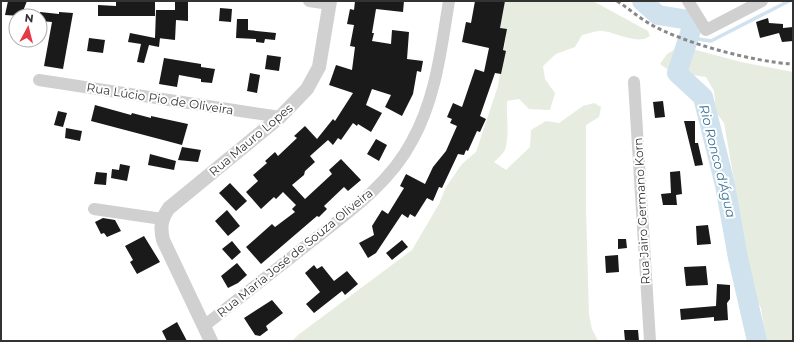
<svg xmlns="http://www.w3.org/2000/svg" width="794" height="342" font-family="Montserrat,sans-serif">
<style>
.green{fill:#e6ecdf}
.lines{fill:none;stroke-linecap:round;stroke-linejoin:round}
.stream{stroke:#cfe2ee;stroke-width:3.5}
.river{stroke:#cfe2ee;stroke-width:20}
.building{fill:#1a1a1a}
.minor{stroke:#d0d0d0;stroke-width:12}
.tertiary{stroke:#d0d0d0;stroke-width:14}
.rail{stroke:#888;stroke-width:3;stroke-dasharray:4 3;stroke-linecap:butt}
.labels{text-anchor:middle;stroke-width:4;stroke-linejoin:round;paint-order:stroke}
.street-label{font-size:12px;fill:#333;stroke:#fff}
.water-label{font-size:13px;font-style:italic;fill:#3f7597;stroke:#fff}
</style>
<rect width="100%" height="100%" fill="#fff"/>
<path class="green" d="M503 1H593L648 31 650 36C636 46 616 31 600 31 595 31 587 34 582 35L575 47 556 54 543 66 545 79 555 93 550 110 529 109 519 99 507 101C506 116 510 134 505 150 503 154 497 159 494 162L506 170 530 147 531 130 546 121 559 123 583 106 594 103 601 107 599 117 586 125V209L589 315 592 329 598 341H292L298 335 412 250 439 204 446 187 462 164 476 152 498 86 506 37 499 25Z
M681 46 741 62 793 72V341H766L761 308 754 294 724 123 716 112 714 91 706 77 671 72 660 64 667 54Z"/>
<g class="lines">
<path class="stream" d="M691 30 698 39 711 41 789 1"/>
<path class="river" d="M642 1 658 15 689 20 691 30 677 73 703 97 725 185 738 258 757 341"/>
</g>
<path class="building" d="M8 1H27L21 16 5 15Z
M116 1H155V16H98V5L116 6Z
M175 1H188V21L176 20 175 40 158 38H160L159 47 149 45 144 63 137 62 141 44 128 42 130 33 155 38 156 10H175Z
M355 1H404L403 12 376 9 372 33H374L372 41 391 44 392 30 409 32 407 59 423 61 421 72 417 71 413 94 402 116 385 107 391 95 372 89 366 105 382 113 371 132 358 124 357 126 353 123 341 140 338 138 333 145 328 140 310 156 315 162 305 171 304 175 292 185 305 199 332 174 329 170 341 159 361 180 348 191 344 187 324 206 327 209 319 217 317 216 261 264 246 247 272 224 275 227 295 212 292 209 296 205 283 192 276 199 274 197 261 209 246 192 258 181 253 175 267 163 265 161 275 152 278 156 297 138 294 136 305 126 317 139 333 119 335 121 353 93 329 85 336 65 352 70 355 47 350 46 354 25 347 24 350 9 354 10Z
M475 1H505L500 28 507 29 503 50 506 51 501 74 495 73 480 116 486 119 480 132 477 131 468 151 466 150 464 155 458 154 442 188 439 187 433 201 427 198 415 217 410 214 408 218 402 214 376 253 368 258 359 243 374 235 372 226 382 210 388 214 404 188 400 186 406 174 425 184 433 167 446 151 457 126 450 123 452 119 447 117 453 103 462 107 475 69 484 72 489 48 462 42 466 22 471 23Z
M220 8 232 9 231 22 219 21Z
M40 12 59 14V12L73 13 63 69 44 66 52 22 40 21Z
M768 18 769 23 783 24V28L793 27V41L782 42 779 33 760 38 756 22Z
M237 19H248V30L276 33 275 40 265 39 264 43 256 42V39L236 38Z
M89 38 105 40 103 53 87 51Z
M267 55 281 57 279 71 265 69Z
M164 58 201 64V67L215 69 212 83 201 82V79L179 75 177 87 159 84Z
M250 73 260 75 257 93 247 91Z
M663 101 665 117 655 118 653 102Z
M95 105 131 115 132 113 151 118V116L188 124 182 145 91 121Z
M58 111 67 113 63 127 54 125Z
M684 121H695V143H698L703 165 695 166Z
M66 128 82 131 80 141 65 138Z
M376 139 387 145 379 161 367 154Z
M182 147 201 150 198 162 178 160Z
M150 154 176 161 174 170 148 165Z
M120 164 130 166 127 181 111 178 112 169 119 170Z
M680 171 682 194 676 195 677 205H663L661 194 671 193 670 172Z
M96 172 107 173 106 185 94 184Z
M230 183 247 201 236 211 219 193Z
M227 210 240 226 228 236 215 221Z
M103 218 115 220 121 231 107 237 104 233 101 234 95 222Z
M708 225 711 244 697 245 696 226Z
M144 236 160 262 137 274 130 262 133 260 125 246Z
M618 239H626L627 248 618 249Z
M402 240 408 247 392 260 386 253Z
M232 241 241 252 232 260 222 249Z
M618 255 619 272 606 273 605 256Z
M237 263 247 275 238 283 228 288 221 276Z
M314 265 317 269 322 266 334 281 347 271 358 284 345 295 342 291 314 313 306 304 320 292 305 273Z
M706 266 708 285 686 286 684 267Z
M717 284 730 285V299L727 303 728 320 714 321V317L681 320 680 309 716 306Z
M272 300 283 313 266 326 268 330 260 336 255 335 244 318Z
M177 322 187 341H167L162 331Z
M624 330H638L639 341H625Z"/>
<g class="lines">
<path class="minor" d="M309 1 330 4
M688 1 706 30 762 1
M39 80 280 117
M634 82 650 341
M94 209 162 219
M204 326C238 299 273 272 307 245 345 215 389 185 412 141 436 98 441 49 449 1"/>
<path class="tertiary" d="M211 341 163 240C160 227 161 219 169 208L280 117 307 89 319 67 330 1"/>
<path class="rail" d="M617 1C628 8 638 17 650 24 683 43 754 62 793 64"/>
</g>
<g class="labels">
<g class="street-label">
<text transform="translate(160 99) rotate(9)" y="4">Rua Lúcio Pio de Oliveira</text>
<text transform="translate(251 140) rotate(-40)" y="4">Rua Mauro Lopes</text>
<text transform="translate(642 211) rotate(-93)" y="4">Rua Jairo Germano Korn</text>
<text transform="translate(295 253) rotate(-39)" y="4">Rua Maria José de Souza Oliveira</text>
</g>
<g class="water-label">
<text transform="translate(718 161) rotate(76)" y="5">Rio Ronco d'Água</text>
</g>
</g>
<rect width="794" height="342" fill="none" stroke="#333333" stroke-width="4"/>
<g transform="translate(28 28) rotate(7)"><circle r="19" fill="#ffffff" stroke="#adadad"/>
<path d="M0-3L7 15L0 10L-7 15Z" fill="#e63946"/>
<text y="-6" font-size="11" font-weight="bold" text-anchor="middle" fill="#333333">N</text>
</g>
</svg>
